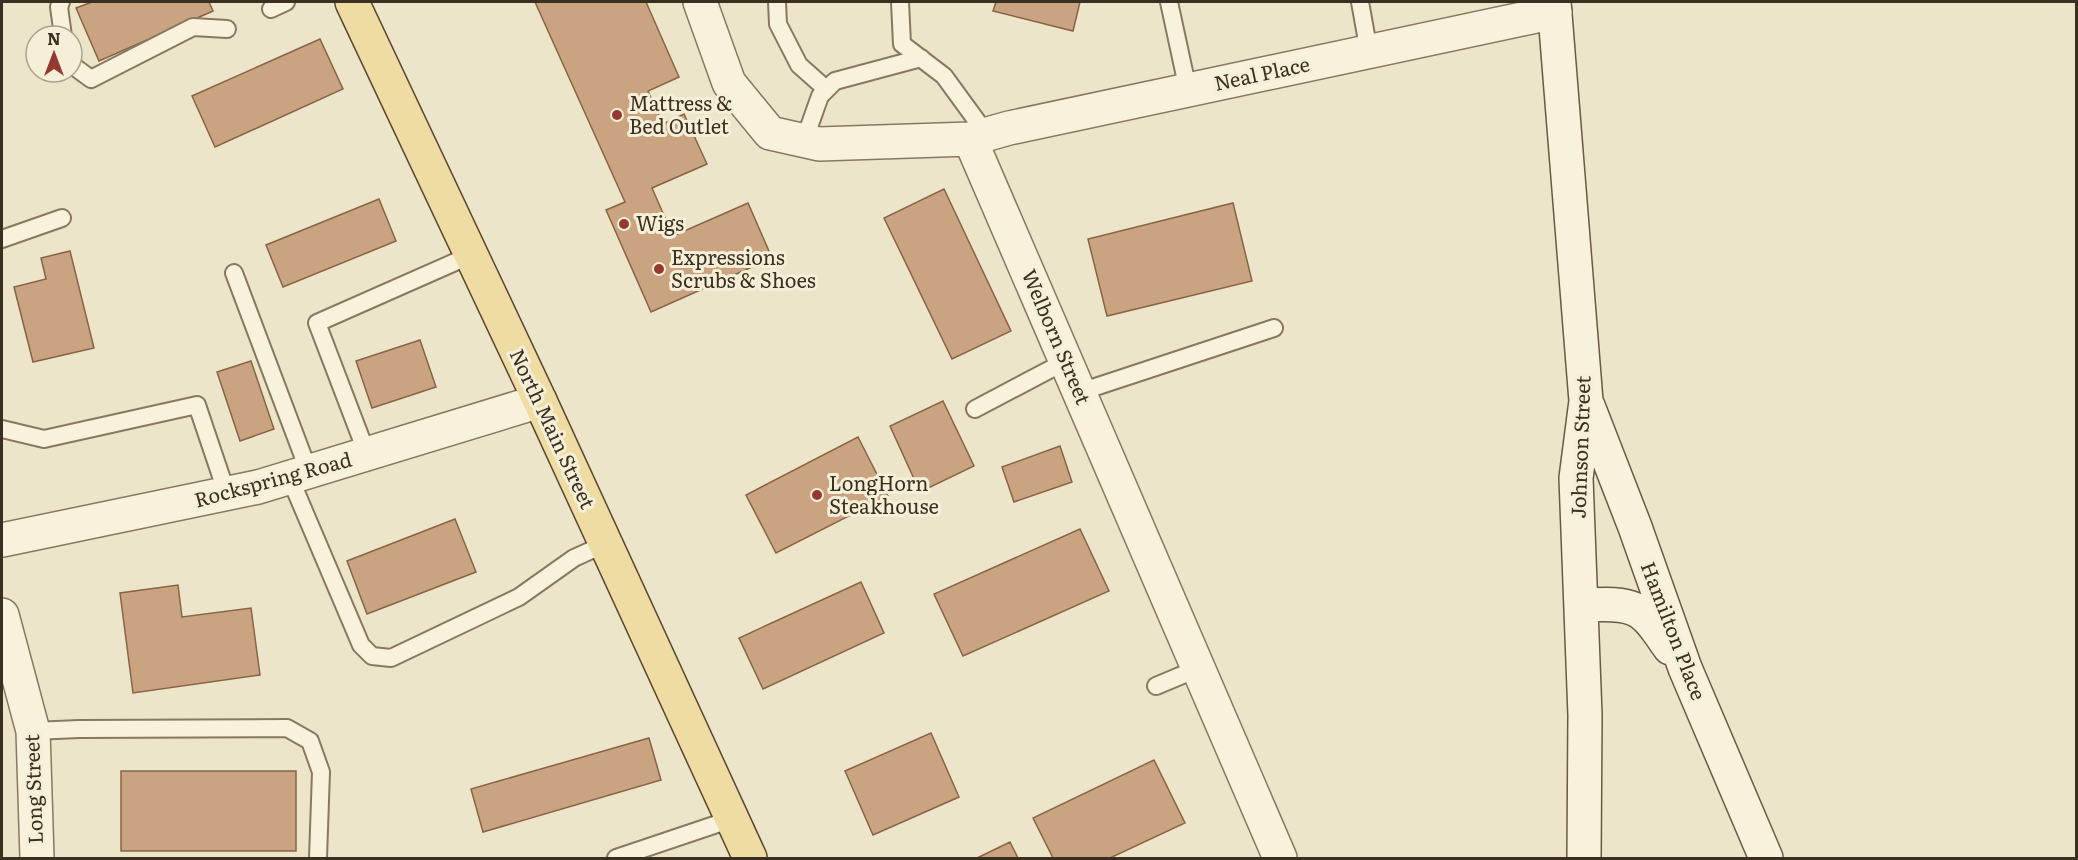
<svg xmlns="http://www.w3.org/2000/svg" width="2078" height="860" font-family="Literata,serif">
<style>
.building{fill:#caa480;stroke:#876445;stroke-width:1.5}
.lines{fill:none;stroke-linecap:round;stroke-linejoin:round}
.lane-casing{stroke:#89785e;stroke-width:20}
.street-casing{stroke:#89785e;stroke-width:36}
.secondary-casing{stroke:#6b5941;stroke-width:36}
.primary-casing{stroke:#574632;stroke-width:36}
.lane{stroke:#f8f2dc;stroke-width:16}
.street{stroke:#f8f2dc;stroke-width:33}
.secondary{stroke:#f8f2dc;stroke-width:33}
.primary{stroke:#eedca3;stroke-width:33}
.poi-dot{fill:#963730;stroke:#f5efd8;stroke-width:2}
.labels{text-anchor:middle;stroke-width:6;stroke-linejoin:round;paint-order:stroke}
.street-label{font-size:20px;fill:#3a2f21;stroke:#f5efd8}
.poi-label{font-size:20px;fill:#3a2f21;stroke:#f5efd8;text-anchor:start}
</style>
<rect width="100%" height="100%" fill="#ede5c9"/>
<path class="building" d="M92 2H209L213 11 99 61 76 8Z
M535 2H646L679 77 648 91 663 124 684 114 707 164 652 188 673 236 748 203 772 258 651 312 606 210 625 202Z
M996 2H1080L1073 31 993 11Z
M320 39 343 89 215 147 192 96Z
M944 189 1011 331 952 359 884 218Z
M379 199 396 241 283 287 266 245Z
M1233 203 1252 281 1107 316 1088 239Z
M70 251 94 348 33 362 14 287 46 279 41 258Z
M420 340 436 387 372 408 356 361Z
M251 361 274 429 240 441 217 372Z
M943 401 974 466 920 492 890 426Z
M858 437 888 496 776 553 746 495Z
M1060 446 1072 482 1014 502 1002 467Z
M455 519 476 572 367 614 347 561Z
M1080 529 1109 591 963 656 934 594Z
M861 582 884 633 763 689 739 638Z
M178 585 182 617 251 608 260 675 133 693 120 593Z
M931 733 959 797 873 835 845 771Z
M649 738 661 780 483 832 471 789Z
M1154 760 1185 823 1110 858H1053L1033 818Z
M121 771H296V851H121Z
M1010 842 1018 858H977Z"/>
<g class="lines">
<defs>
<path id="lane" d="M61 2 59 7 63 36
M777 2 778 24 799 65 826 89
M900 2 902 44 944 76 987 135
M1169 2 1188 90
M1360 2 1369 52
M271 9 286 2
M72 65 91 79 193 27 227 29
M804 141 820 96 835 81 921 58
M2 239 62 218
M234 273 309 472
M1080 392 1274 328
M975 409 1066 361
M2 429 44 439 197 405 227 494
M367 454 317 323 471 255
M290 478 361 645 372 656 391 658 519 597 574 558 605 544
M1156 686 1199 668
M33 731 79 729 287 728 310 741 321 772 318 858
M616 858 732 819"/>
<path id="street" d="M700 2 729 83 770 133 819 144 970 139 1009 128 1555 12
M970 139 1280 858
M2 540 258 487 540 401
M2 615 33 731 37 858"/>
<path id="secondary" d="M1554 2 1586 401 1576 478 1585 715 1584 858
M1588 406 1635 527 1685 668 1766 858
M1581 605C1597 605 1619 602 1634 609 1650 615 1660 635 1670 648"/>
<path id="primary" d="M352 2 540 401 750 858"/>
</defs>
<use href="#lane" class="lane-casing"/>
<use href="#street" class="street-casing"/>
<use href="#secondary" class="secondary-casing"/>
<use href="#primary" class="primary-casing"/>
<use href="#lane" class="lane"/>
<use href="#street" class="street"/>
<use href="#secondary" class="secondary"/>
<use href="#primary" class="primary"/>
</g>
<g class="poi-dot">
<circle cx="617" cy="115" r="6"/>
<circle cx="624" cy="224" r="6"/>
<circle cx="659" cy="269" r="6"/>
<circle cx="817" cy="495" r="6"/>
</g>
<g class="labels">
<g class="street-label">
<text transform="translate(1262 74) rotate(-12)" y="7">Neal Place</text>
<text transform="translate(1056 337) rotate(67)" y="7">Welborn Street</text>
<text transform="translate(552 429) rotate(65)" y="7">North Main Street</text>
<text transform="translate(1581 447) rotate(-88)" y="7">Johnson Street</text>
<text transform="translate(273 480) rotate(-15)" y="7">Rockspring Road</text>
<text transform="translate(1673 631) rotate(69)" y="7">Hamilton Place</text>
<text transform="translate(34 789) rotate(-92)" y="7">Long Street</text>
</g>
<g class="poi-label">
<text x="629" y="111">Mattress &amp;<tspan x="629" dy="23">Bed Outlet</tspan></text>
<text x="636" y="231">Wigs</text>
<text x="671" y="265">Expressions<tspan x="671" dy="23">Scrubs &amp; Shoes</tspan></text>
<text x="829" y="491">LongHorn<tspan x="829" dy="23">Steakhouse</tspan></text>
</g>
</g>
<rect width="2078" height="860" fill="none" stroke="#3a2f21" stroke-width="6"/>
<g transform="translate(54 54)"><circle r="28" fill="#f5efd8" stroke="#aaa28f" stroke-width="1.5"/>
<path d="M0-4.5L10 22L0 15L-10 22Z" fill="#963730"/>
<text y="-9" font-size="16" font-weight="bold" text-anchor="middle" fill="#3a2f21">N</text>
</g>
</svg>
